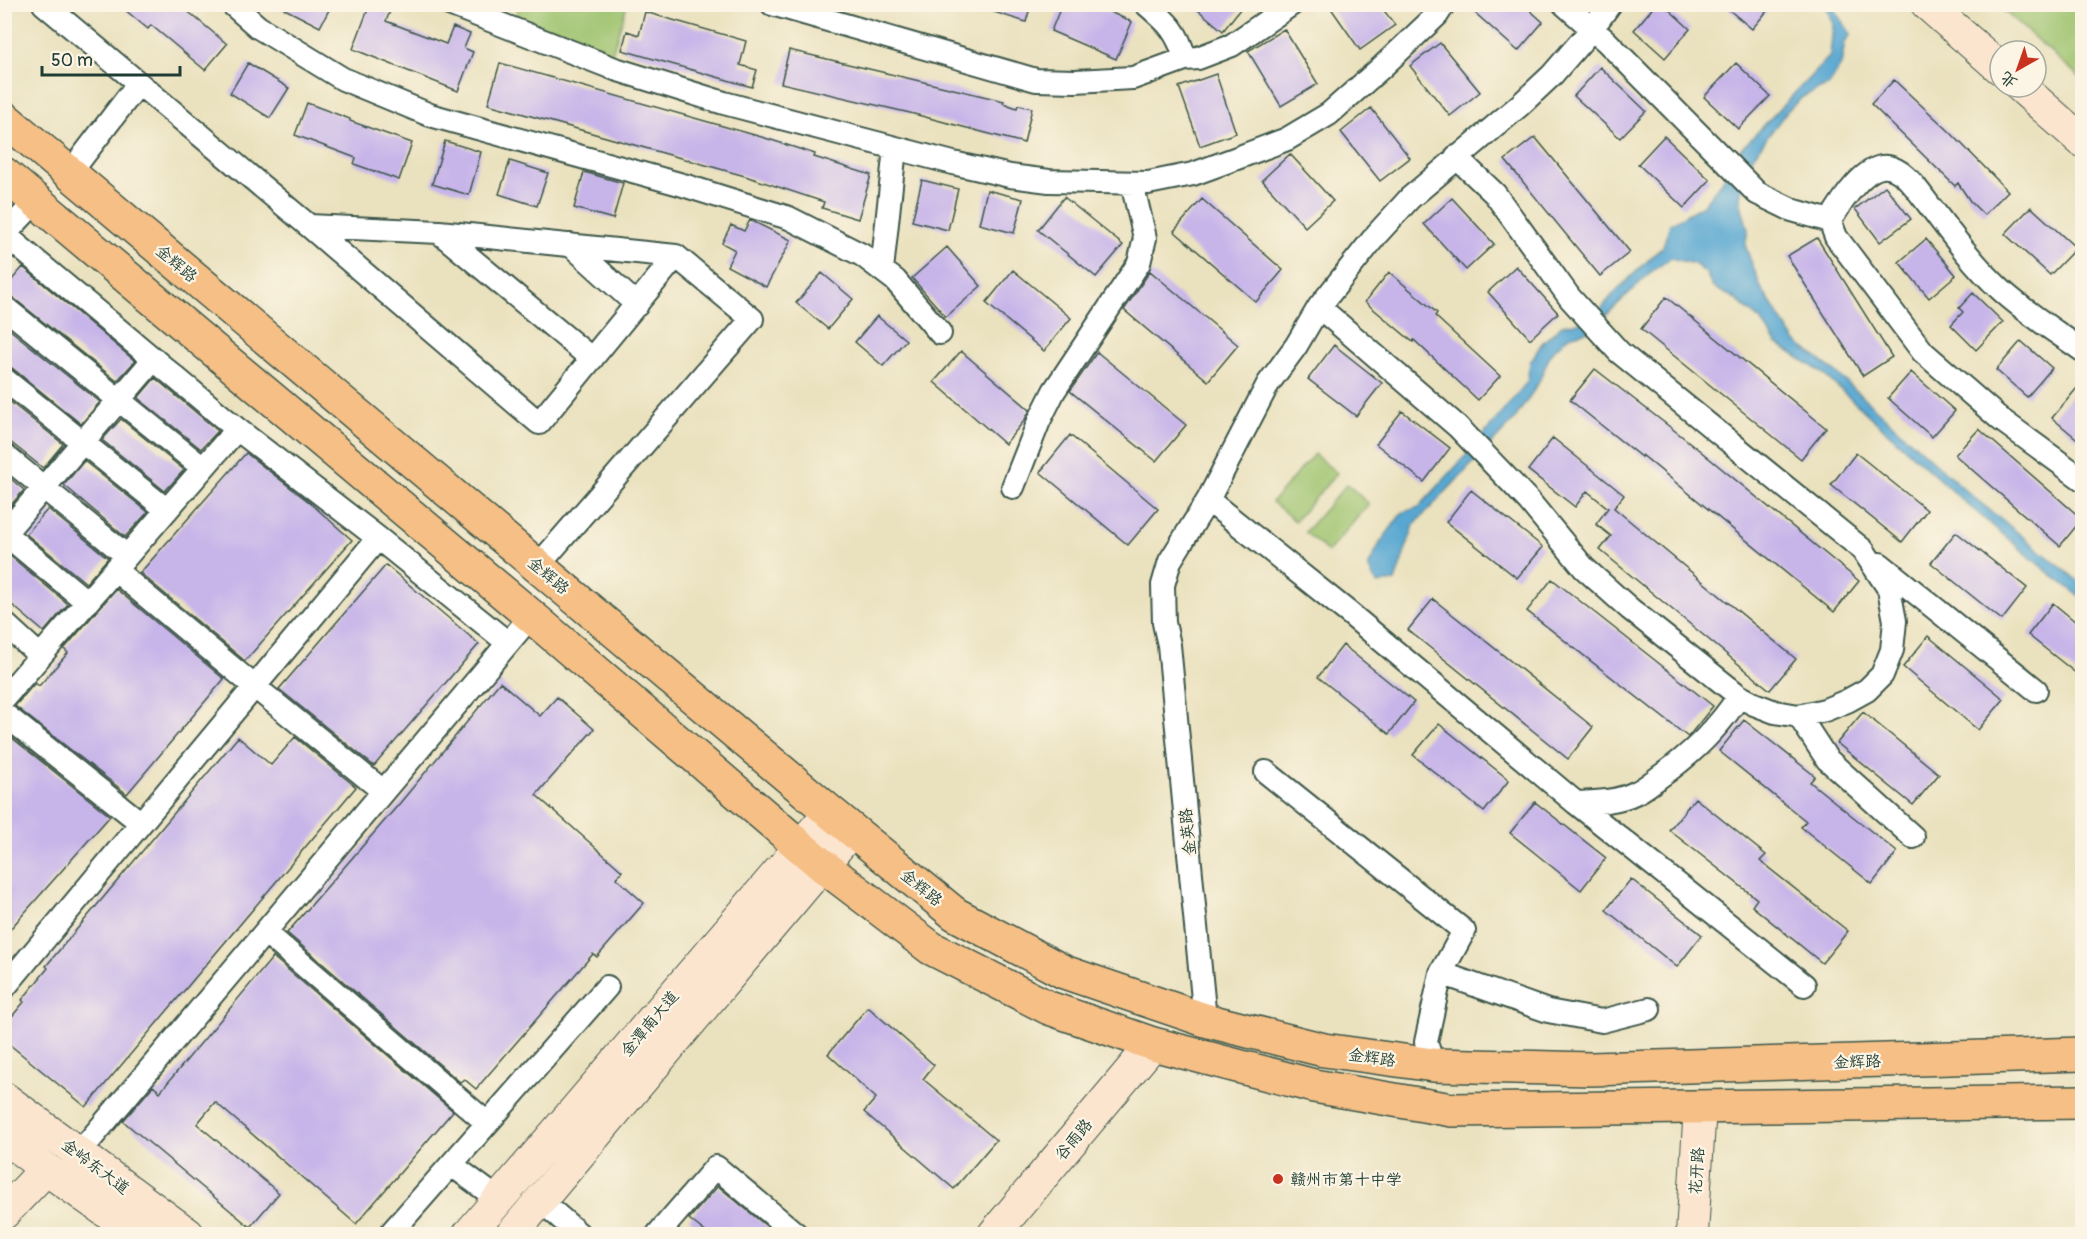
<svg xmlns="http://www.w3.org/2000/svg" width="2087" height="1239" font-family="Pangolin,'LXGW WenKai TC',sans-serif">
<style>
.green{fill:#9dc26d;stroke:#5e8050;stroke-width:1.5}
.water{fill:#59a7d2;stroke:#3c7283;stroke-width:1.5}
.building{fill:#c7b5e9}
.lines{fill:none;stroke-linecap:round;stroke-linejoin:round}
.street-casing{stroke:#3d5649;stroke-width:26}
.secondary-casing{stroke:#3d5649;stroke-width:34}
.primary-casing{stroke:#3d5649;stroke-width:36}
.street{stroke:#fff;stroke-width:22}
.secondary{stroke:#fbe5cf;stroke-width:32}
.primary{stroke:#f5bf86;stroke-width:33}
.poi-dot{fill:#c8321e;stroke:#fcf5e5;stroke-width:2}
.labels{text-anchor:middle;stroke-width:4.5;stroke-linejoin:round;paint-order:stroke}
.street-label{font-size:16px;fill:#1f3d34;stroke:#fcf5e5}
.poi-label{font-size:16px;fill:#1f3d34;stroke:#fcf5e5;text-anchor:start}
</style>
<rect width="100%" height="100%" fill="#fcf5e5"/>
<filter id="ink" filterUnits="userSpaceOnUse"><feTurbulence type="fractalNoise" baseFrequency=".0167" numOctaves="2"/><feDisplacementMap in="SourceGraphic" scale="12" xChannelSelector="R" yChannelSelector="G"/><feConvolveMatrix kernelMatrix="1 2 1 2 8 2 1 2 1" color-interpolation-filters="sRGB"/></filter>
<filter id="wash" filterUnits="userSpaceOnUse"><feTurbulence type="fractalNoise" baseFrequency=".008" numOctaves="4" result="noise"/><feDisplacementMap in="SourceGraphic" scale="24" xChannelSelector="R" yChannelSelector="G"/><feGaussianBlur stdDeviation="1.35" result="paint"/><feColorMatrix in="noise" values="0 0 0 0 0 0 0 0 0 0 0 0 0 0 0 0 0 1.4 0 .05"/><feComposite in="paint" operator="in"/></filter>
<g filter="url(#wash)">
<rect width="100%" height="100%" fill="#eae1be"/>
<path class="green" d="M519 5H627L611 57 515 17Z
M1997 5H2082V79Z
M1314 454 1337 473 1295 521 1272 502Z
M1347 484 1369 504 1328 552 1305 532Z"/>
<path class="water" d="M1825 5H1831L1851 34 1845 42 1841 65 1829 85 1804 96 1787 111 1753 156 1742 184 1740 200 1748 230 1745 245 1761 288 1795 341 1833 370 1972 496 2082 584V598L2049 573 1963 501 1821 372 1776 343 1762 322 1734 298 1712 287 1706 273 1694 264 1671 258 1651 272 1591 330 1569 336 1551 353 1538 384 1514 420 1414 525 1395 581 1377 584 1368 567 1380 543 1402 513 1419 507 1472 449 1527 382 1530 362 1542 343 1562 325 1592 320 1614 293 1663 246 1670 224 1703 205 1725 177 1724 167 1830 56 1833 24Z"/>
<g id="blocks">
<path class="building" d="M118 4H179L227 44 205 70 151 25 148 29Z
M275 4H332L320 27Z
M370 4H393L386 21 446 44 453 27 470 34 464 48 473 52 458 91 353 49Z
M981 4H1031L1026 22 981 8Z
M1062 4H1092L1132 22 1116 59 1051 31Z
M1191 4H1244L1223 31Z
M1328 4H1379L1395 25 1360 50Z
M1465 4H1523L1543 22 1518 51Z
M1656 4H1663L1690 29 1665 58 1634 30Z
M1722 4H1773L1752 29Z
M645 12 746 41 740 65 757 70 752 87 622 50 627 31 639 35Z
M1284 29 1318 84 1281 106 1248 51Z
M1440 43 1480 92 1450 116 1410 66Z
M789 50 1004 101 1003 103 1017 108 1018 105 1032 108 1024 143 910 113 781 83Z
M248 63 289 88 270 118 230 93Z
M500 63 765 138 815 154 814 157 871 175 858 219 822 208 824 202 745 176 488 104Z
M1736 63 1770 96 1738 129 1704 97Z
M1600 67 1646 111 1620 138 1574 96Z
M1216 74 1236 133 1200 146 1179 87Z
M1894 80 1949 131 2008 191 1984 215 1970 201 1958 183 1955 186 1871 104Z
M307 103 350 119V121L412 143 399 180 354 164 356 158 295 135Z
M1371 108 1410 158 1380 181 1341 132Z
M1664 136 1710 180 1684 208 1638 164Z
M1535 137 1630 252 1600 276 1505 160Z
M445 141 481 152 469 195 432 184Z
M1290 154 1333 201 1305 227 1262 180Z
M510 161 548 173 537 206 499 194Z
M584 172 623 183 613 219 574 208Z
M922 180 958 189 948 230 912 221Z
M1885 186 1911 219 1880 242 1855 209Z
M987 190 1023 199 1014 233 979 224Z
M1064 197 1123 245 1096 277 1038 230Z
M1452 198 1494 244 1466 270 1424 224Z
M1202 199 1283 270 1256 302 1174 231Z
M2031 207 2076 248 2050 275 2005 234Z
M750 220 791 240 766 287 727 266 735 250 722 243 731 225 744 231Z
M1817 238 1892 357 1863 376 1787 256Z
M1926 239 1956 275 1929 298 1899 262Z
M947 247 981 286 946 317 912 278Z
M1516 266 1558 313 1530 339 1488 292Z
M23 267 135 361 117 381 12 297 4 294V289Z
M1013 270 1071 318 1044 351 986 303Z
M1150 271 1238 345 1208 381 1124 310Z
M1389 272 1437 313 1435 316 1500 376 1478 400 1414 340 1413 342 1365 302Z
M822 273 853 299 828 329 796 303Z
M1973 293 2003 322 1976 350 1951 325 1963 312 1959 308Z
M1666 297 1826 428 1801 459 1641 329Z
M877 316 906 340 883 366 855 342Z
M4 325 100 402 81 424 12 368 4 366Z
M2021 341 2052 368 2027 397 1996 370Z
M1334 345 1382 383 1356 416 1308 379Z
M961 351 1030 410 1024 421 1005 444 934 382Z
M1097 352 1186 425 1156 461 1070 391Z
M1595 369 1688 441 1859 581 1834 612 1642 455 1641 457 1570 400Z
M1911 372 1955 411 1932 437 1888 398Z
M155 378 218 431 201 449 138 398Z
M2082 382V443L2052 418Z
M4 397 63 444 43 468 4 437Z
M1402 411 1450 448 1424 482 1376 444Z
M121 419 184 470 165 491 102 440Z
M1979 429 2082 519 2060 546 1955 455Z
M1070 435 1158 509 1128 545 1040 472Z
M1553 438 1624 495 1614 508 1796 659 1770 690 1600 550 1611 536 1596 524 1608 508 1587 491 1575 507 1528 470Z
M246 453 309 502 352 540 245 661 140 573Z
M1856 453 1927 510 1902 542 1831 485Z
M84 461 148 512 125 537 64 485Z
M4 473 24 490 4 513Z
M1471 490 1543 547 1517 578 1446 522Z
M48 509 108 558 86 583 26 534Z
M1956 532 2027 588 2002 620 1931 563Z
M9 555 68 604 44 632 4 598V560Z
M386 565 479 644 374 766 279 689Z
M1552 579 1713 706 1688 737 1527 611Z
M116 589 224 679 127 794 15 706 35 683 39 686 68 653 64 649Z
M1433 599 1593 727 1568 759 1408 630Z
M2053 603 2082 627V678L2028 635Z
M1928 636 2004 699 1978 730 1903 667Z
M1343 645 1414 702 1389 734 1318 677Z
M500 682 540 716 557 697 594 729 536 795 622 871 616 878 644 903 597 957 593 954 476 1089 464 1079 460 1082 287 933 400 803Z
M1863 712 1939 774 1913 805 1837 743Z
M1744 720 1815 776 1810 782 1897 852 1872 884 1801 827 1806 821 1719 751Z
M1439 724 1509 780 1484 812 1413 755Z
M7 734 110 816 4 936V736Z
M238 737 271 765 295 737 356 787 86 1107 4 1040V1026L24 1002 22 1000 48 968 46 966Z
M1695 798 1766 855 1760 861 1848 931 1822 963 1752 906 1757 899 1669 830Z
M1535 802 1606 858 1581 890 1510 833Z
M1631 879 1702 935 1677 967 1606 910Z
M273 957 453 1111 356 1224 215 1102 197 1124 279 1193 250 1227 123 1121 153 1086 160 1092Z
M868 1007 934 1065 923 1079 996 1140 954 1189 864 1112 876 1098 828 1054Z
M718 1186 776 1234H708L689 1219Z"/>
</g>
</g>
<g filter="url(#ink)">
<use href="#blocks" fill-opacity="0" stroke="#3d5649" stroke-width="1.5"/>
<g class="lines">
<defs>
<path id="street" d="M44 4 309 226 439 232 676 256 752 319 538 566
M232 4 258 27 343 79 430 115 683 185 789 218 862 255 895 280 940 333
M449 4 615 69 724 103 953 163 1010 176 1049 181 1148 183 1193 174 1237 158 1287 139 1329 114 1382 67 1437 15 1444 4
M772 4 1036 80 1075 81 1133 78 1185 59 1198 58 1232 45 1292 4
M1146 4C1167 22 1178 31 1185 59
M1564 4 1607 42 1757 193 1792 210 1830 221
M70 173 138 84
M37 200 5 234H4L237 429 378 538 508 643
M309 226 539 423 676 256
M439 232 592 359
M571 245 637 305
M882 270 895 148
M4 307 203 468
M1319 307 1458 427 1529 501 1584 568 1630 609 1739 696 1754 704 1775 712 1799 716 1825 710 1847 701 1867 690 1882 675 1892 650 1895 621 1889 589 1863 550 1619 352 1570 298 1495 194 1456 157
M2082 350C2055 331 2026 313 2001 290 1976 267 1954 238 1933 210 1922 197 1909 174 1892 168 1867 159 1840 204 1830 221L1836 237 1923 352 2000 419 2082 479
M4 379 167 510
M4 455 127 556
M1013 487 1039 421 1054 391 1139 263 1145 238 1132 183
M1208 500 1349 613 1576 803C1596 802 1617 802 1635 793 1643 790 1651 783 1658 778 1691 755 1718 729 1739 696
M4 533 87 602
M4 534 154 359
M1880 564 2036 690
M115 570 255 687 383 791
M4 623 40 656
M4 698 237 429
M4 714 141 823
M1799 716 1827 759 1913 837
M1266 772 1464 931 1441 973
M1576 803 1804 985
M265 932 487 1123
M4 988 378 538
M1205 1020 1169 645 1164 623 1163 585 1170 561 1208 500 1268 384 1296 346 1319 307 1377 234 1410 198 1520 105 1552 75 1591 30 1610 4
M1433 1065 1426 1042 1441 973 1548 1011 1602 1021 1649 1009
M79 1153 531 616
M452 1165 499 1200
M541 1201 579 1234
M390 1234 607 987
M658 1234 716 1167 796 1234"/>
<path id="secondary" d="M1927 4 2000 68
M2021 87 2082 141
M4 1098 188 1234
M4 1137 46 1169 138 1234
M4 1213 46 1169
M469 1234 830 812
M512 1234 852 830
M994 1234 1153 1044
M1692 1234 1700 1107"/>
<path id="primary" d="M4 118 830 812 955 914 1064 972 1205 1020 1324 1050 1433 1065 1591 1069 2082 1054
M4 174 531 616 822 865 931 948 1049 1008 1153 1044 1314 1086 1452 1110 2082 1102"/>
</defs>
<use href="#street" class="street-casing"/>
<use href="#secondary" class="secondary-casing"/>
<use href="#primary" class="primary-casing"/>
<use href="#street" class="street"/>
<use href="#secondary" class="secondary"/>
<use href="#primary" class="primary"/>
</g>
</g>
<circle class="poi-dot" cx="1278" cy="1179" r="6"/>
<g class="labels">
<g class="street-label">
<text transform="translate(177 263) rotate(40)" y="6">金辉路</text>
<text transform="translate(549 575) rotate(40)" y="6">金辉路</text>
<text transform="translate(1187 832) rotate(-96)" y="6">金英路</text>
<text transform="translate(922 887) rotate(39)" y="6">金辉路</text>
<text transform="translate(649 1023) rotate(-50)" y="6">金潭南大道</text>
<text transform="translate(1372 1057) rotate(8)" y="6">金辉路</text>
<text transform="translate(1857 1061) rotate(-2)" y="6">金辉路</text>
<text transform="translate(1073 1139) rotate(-50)" y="6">谷雨路</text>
<text transform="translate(96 1166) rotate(37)" y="6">金岭东大道</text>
<text transform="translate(1696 1171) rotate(-86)" y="6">花开路</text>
</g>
<g class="poi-label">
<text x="1290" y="1185">赣州市第十中学</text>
</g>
</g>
<rect width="2087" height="1239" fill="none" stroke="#fcf5e5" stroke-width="24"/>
<g transform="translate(2018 69) rotate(220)"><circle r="28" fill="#fcf5e5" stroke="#a4ab9e" stroke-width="1.5"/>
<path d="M0-4.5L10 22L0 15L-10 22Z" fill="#c8321e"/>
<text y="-9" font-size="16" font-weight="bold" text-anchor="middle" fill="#1f3d34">北</text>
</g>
<path d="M42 66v9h138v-9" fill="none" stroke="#1f3d34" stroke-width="3"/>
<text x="51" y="66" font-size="18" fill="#1f3d34" stroke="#fcf5e5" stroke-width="4.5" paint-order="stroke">50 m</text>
</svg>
